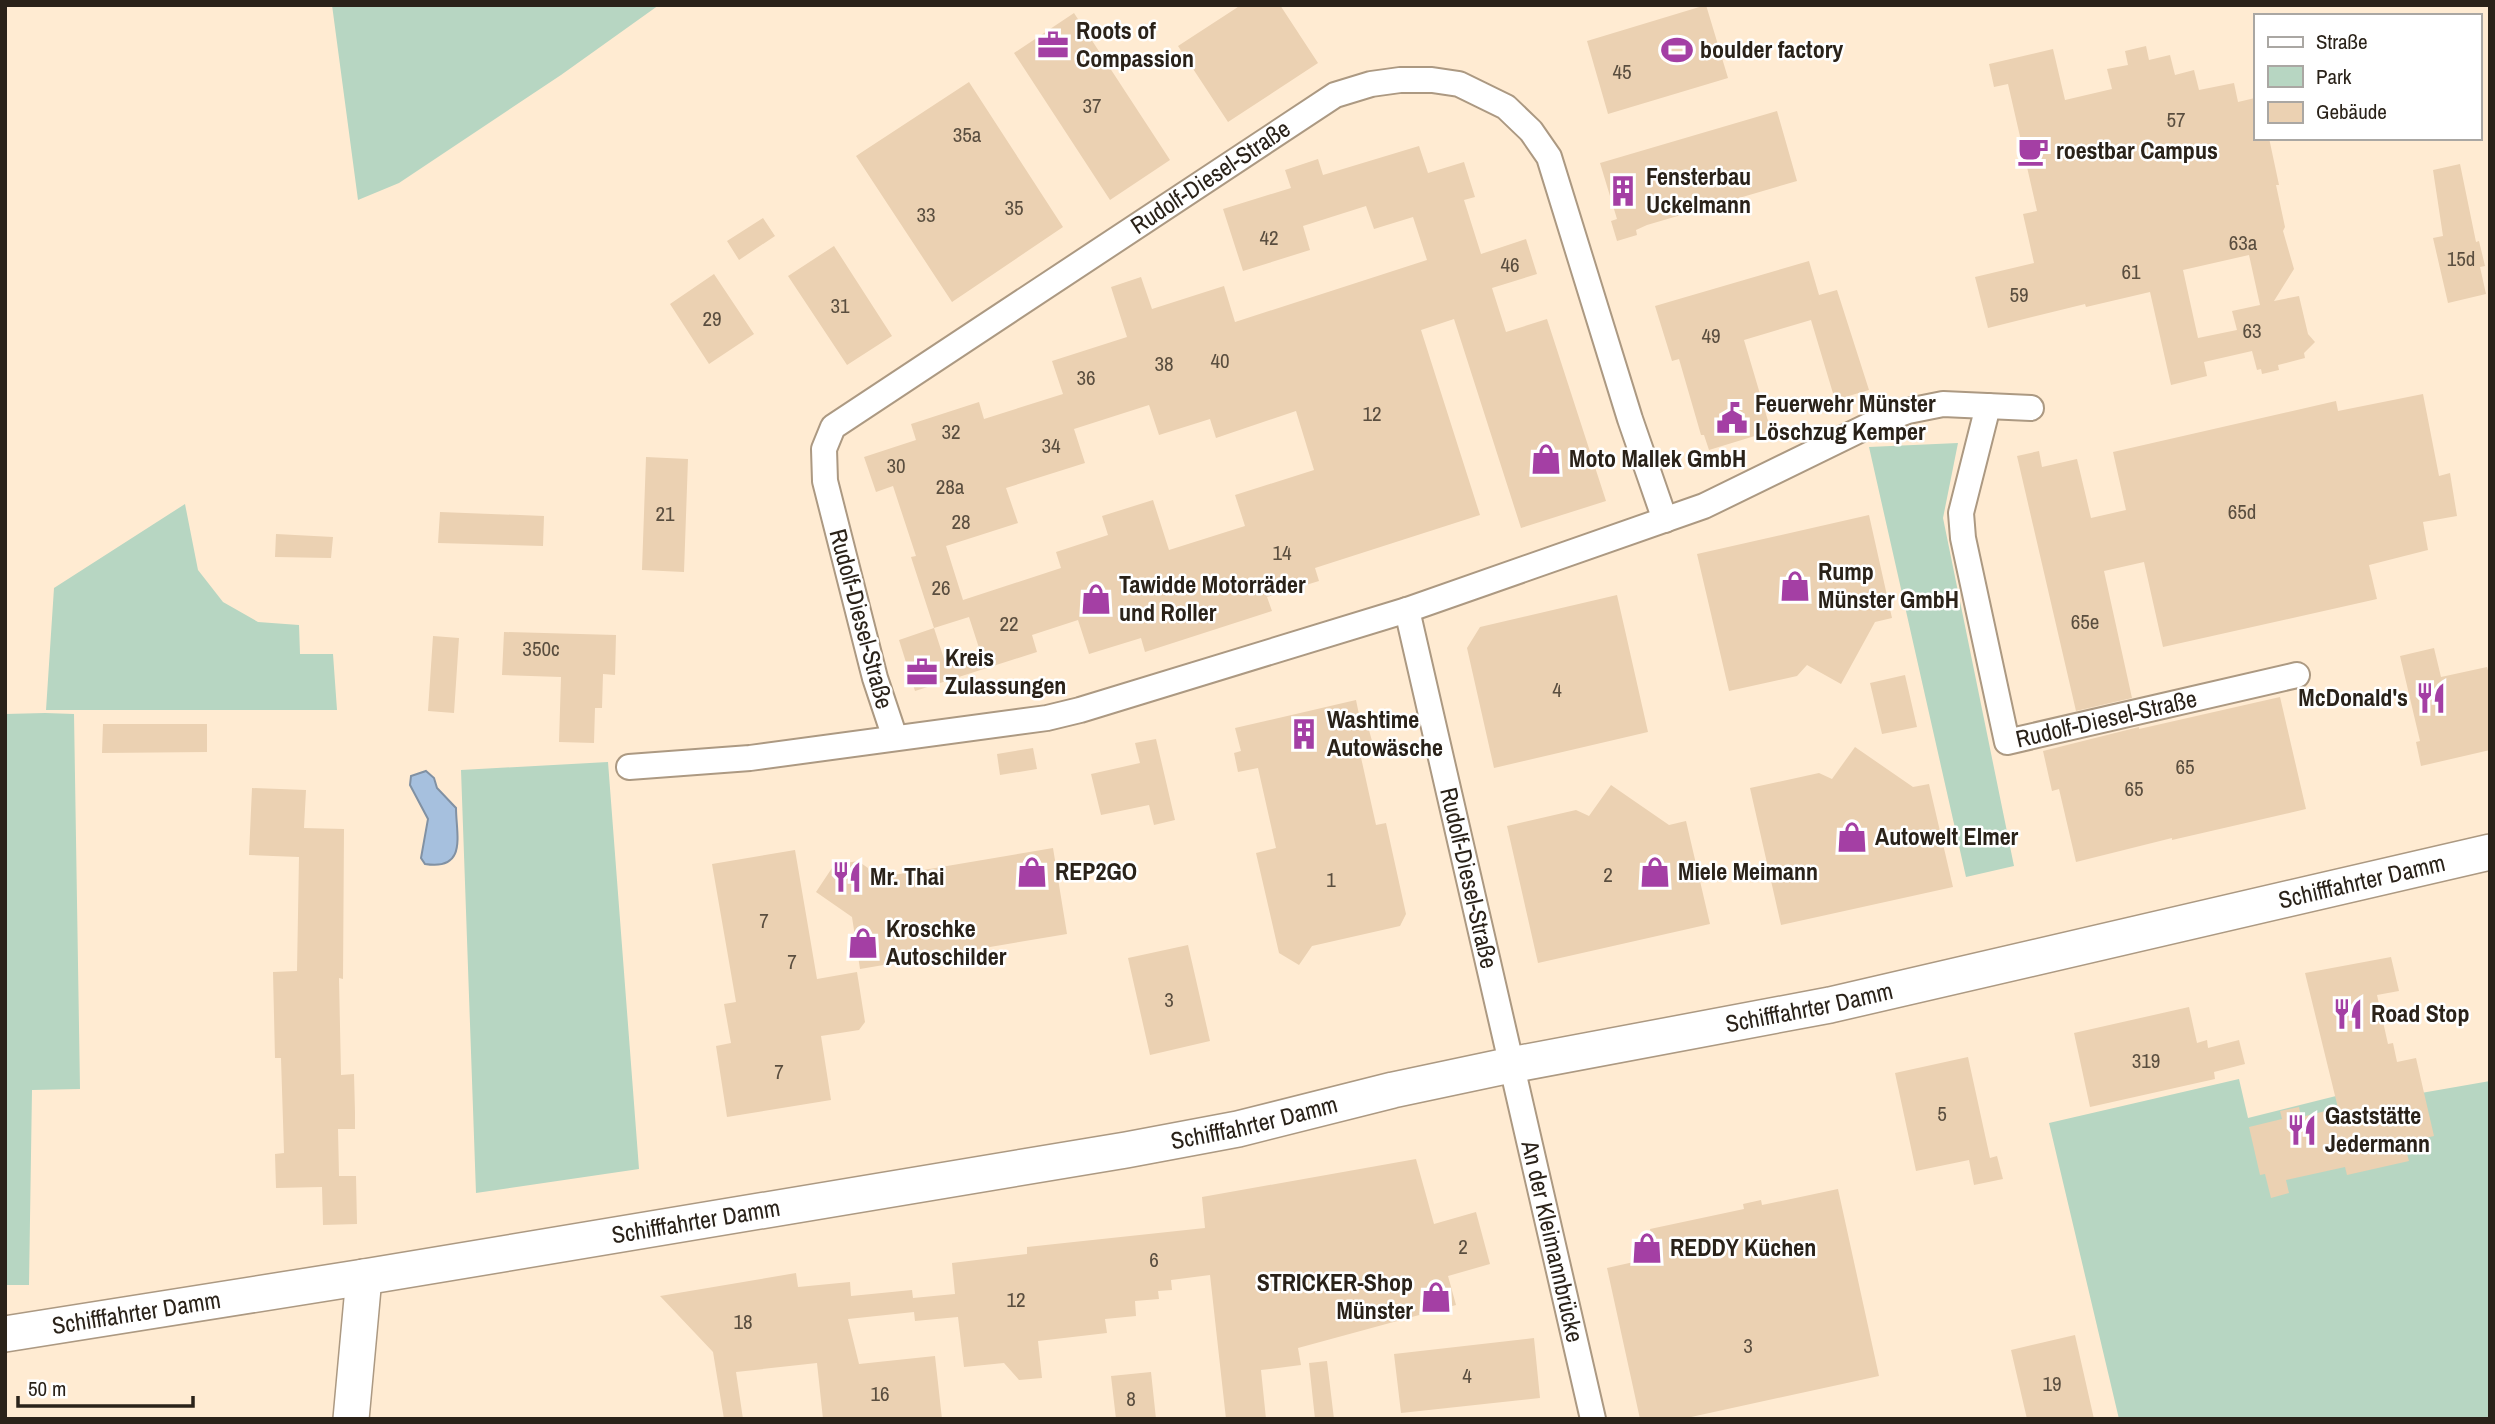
<svg xmlns="http://www.w3.org/2000/svg" width="2495" height="1424" font-family="'Archivo Narrow',sans-serif">
<style>
.green{fill:#b7d6c2}
.water{fill:#a6c0de;stroke:#8191a3;stroke-width:2}
.building{fill:#ebd1b2;fill-rule:evenodd}
.lines{fill:none;stroke-linecap:round;stroke-linejoin:round}
.street-casing{stroke:#ac9982;stroke-width:28}
.secondary-casing{stroke:#ac9982;stroke-width:38}
.street{stroke:#fff;stroke-width:24}
.secondary{stroke:#fff;stroke-width:35}
.labels{text-anchor:middle;stroke-width:5;stroke-linejoin:round;paint-order:stroke}
.number-label{font-size:21px;fill:#5a4e3f}
.poi-label{font-size:24px;font-weight:bold;fill:#2a2219;stroke:#fff;text-anchor:start}
.street-label{font-size:24px;fill:#2a2219;stroke:#fff}
</style>
<rect width="100%" height="100%" fill="#ffebd2"/>
<path class="green" d="M332 5H659L561 75 399 183 358 200Z
M1958 443 1943 518 2014 866 1966 877 1869 447Z
M185 504 198 570 223 602 258 622 299 625 300 654H333L337 710H46L54 588Z
M45 713 74 714 80 1089 32 1090 29 1285H5V714Z
M608 762 639 1169 476 1193 461 770Z
M2239 1079 2248 1118 2376 1086 2404 1096 2490 1081V1419H2119L2049 1123Z"/>
<path class="water" d="M426 771 434 778 437 788 456 808C456 834 468 871 425 864L421 858 428 819 410 785 411 776Z"/>
<path class="building" d="M1241 5H1280L1318 63 1228 122 1178 46Z
M1706 5 1728 78 1608 114 1587 41Z
M1074 13 1170 160 1110 200 1014 53Z
M2146 46 2149 60 2170 55 2175 75 2194 70 2199 90 2234 83 2238 102 2255 98V138H2269L2279 185H2276L2285 227 2283 231 2294 269 2274 301 2299 296 2308 334 2315 342 2304 353 2305 358 2278 365 2279 370 2262 374 2261 369 2257 370 2252 351 2204 362 2207 376 2171 385 2150 292 2086 307 2085 304 1988 328 1975 277 2034 263 2023 214 2037 211 2008 84 1994 87 1989 64 2053 49 2065 100 2112 89 2107 69 2128 65 2125 51ZM2249 255 2260 305 2232 311 2237 330 2198 338 2183 270Z
M969 82 1063 227 952 302 856 156Z
M1777 111 1797 181 1647 225 1636 230 1637 235 1617 241 1611 221 1617 219 1600 163Z
M1419 146 1428 173 1464 162 1475 197 1464 200 1481 254 1526 239 1537 274 1492 288 1506 332 1547 319 1606 501 1521 528 1454 319 1421 330 1480 515 1315 568 1319 581 1267 597 1272 611 1145 652 1141 638 1089 654 1078 620 1032 635 1037 652 915 691 899 640 934 628 911 557 916 556 893 486 876 492 864 457 916 440 911 424 979 402 984 419 1063 394 1052 361 1127 337 1111 287 1141 277 1152 309 1224 286 1235 322 1427 260 1413 217 1374 229 1366 206 1303 226 1310 250 1243 271 1223 209 1291 188 1285 170 1318 159 1323 175ZM1149 405 1159 435 1210 419 1216 438 1296 411 1314 470 1235 495 1245 526 1169 550 1153 500 1102 516 1108 535 1056 552 1061 568 963 600 946 546 1018 523 1006 488 1085 463 1074 429ZM969 617 980 651 945 662 934 628Z
M2460 164 2476 242 2479 241 2485 266 2480 267 2486 294 2448 303 2433 238 2443 236 2433 170Z
M763 218 775 236 739 260 727 241Z
M834 246 892 336 847 365 788 276Z
M1809 261 1819 295 1837 290 1869 390 1835 400 1811 320 1744 340 1771 431 1709 450 1704 435H1701L1679 359 1672 361 1655 306Z
M714 274 754 334 709 364 670 304Z
M2423 394 2439 476 2450 473 2457 516 2423 522 2428 550 2369 565 2377 599 2163 647 2144 562 2104 571 2132 698 2076 711 2017 456 2039 451 2042 467 2077 459 2091 518 2126 510 2113 452 2336 401 2338 411Z
M646 457 688 459 684 572 642 570Z
M440 512 544 516 543 546 438 543Z
M1869 515 1892 618 1875 622 1841 684 1807 665 1797 676 1729 691 1697 554Z
M276 534 333 537 331 558 275 557Z
M1617 595 1648 732 1494 768 1467 648 1480 627Z
M504 632 616 635 615 675 603 674 602 708H595L594 743 559 742 561 677 502 675Z
M433 636 459 638 454 713 428 711Z
M2434 648 2441 677 2487 667 2490 677V750L2421 766 2416 742 2420 741 2400 656Z
M1905 675 1917 727 1882 734 1870 683Z
M2280 697 2306 809 2172 840V838L2076 862 2059 789 2052 791 2043 751 2139 727V729Z
M1356 700 1361 724 1367 723 1372 741 1358 744 1376 825 1386 823 1406 914 1400 926 1312 946 1299 965 1279 953 1256 853 1276 848 1258 768 1238 772 1234 753 1241 751 1235 728Z
M103 724H207V752L102 753Z
M1156 739 1175 820 1154 825 1149 805 1101 815 1091 774 1140 763 1135 743Z
M1855 747 1913 787 1929 784 1953 887 1781 925 1750 788 1819 773 1832 779Z
M1033 748 1037 769 1000 775 997 754Z
M1611 785 1669 825 1686 821 1710 924 1538 963 1507 826 1576 810 1589 816Z
M252 788 306 790 304 828 344 829 343 979 339 978 341 1075 354 1074 355 1113V1129H338L339 1176H356L357 1224 323 1225 322 1187 276 1188 275 1154 284 1153 281 1058H275L273 972 297 971 299 857 249 855Z
M1053 848 1067 934 860 969 852 917 816 892 834 865 858 861 868 868 870 879Z
M795 850 817 979 857 972 865 1022 859 1030 821 1036 831 1100 727 1117 716 1046 731 1043 724 1004 736 1002 712 864Z
M1188 945 1210 1041 1150 1055 1128 958Z
M2391 957 2399 991 2377 995 2388 1044 2393 1043 2397 1062 2416 1058 2434 1136 2404 1143 2409 1161 2347 1175 2345 1167 2286 1180 2289 1193 2271 1198 2265 1174 2260 1175 2249 1127 2282 1119 2280 1111 2299 1107 2301 1117 2338 1108 2305 973Z
M2189 1007 2197 1043 2207 1040 2208 1048 2239 1040 2245 1064 2214 1072 2215 1079 2090 1107 2074 1033Z
M1968 1057 1990 1158 1997 1156 2003 1179 1974 1185 1969 1160 1916 1171 1895 1073Z
M1416 1159 1434 1224 1476 1212 1490 1264 1448 1276 1456 1305 1298 1348 1301 1365 1261 1370 1266 1419H1226L1210 1275 1171 1280 1172 1290 1158 1291 1159 1299 1135 1301 1136 1316 1105 1319 1107 1333 1038 1341 1042 1378 1019 1380 1004 1363 964 1367 958 1317 915 1321 914 1312 848 1319 859 1364 935 1356 942 1419H823L817 1363 736 1372 743 1419H724L713 1352 660 1296 796 1273 798 1287 850 1282 851 1296 912 1290 913 1298 955 1294 952 1263 1027 1254V1247L1205 1228 1202 1197Z
M1838 1189 1879 1376 1682 1419H1640L1607 1268 1656 1257 1650 1229 1744 1209 1743 1204 1761 1200 1762 1205Z
M2075 1335 2094 1419H2027L2011 1350Z
M1534 1338 1540 1398 1401 1413 1394 1354Z
M1327 1361 1334 1419H1315L1309 1363Z
M1151 1372 1156 1419H1116L1111 1376Z"/>
<g class="lines">
<defs>
<g id="street">
<path id="s1" d="M1988 406 1961 513 1963 538 2007 742 2297 675"/>
<path id="s2" d="M1407 610 1593 1419"/>
<path id="s3" d="M895 738 875 678 825 481 824 449 833 427 1335 95 1371 84 1400 80H1432L1459 84 1506 107 1531 131 1549 157 1630 419 1665 520"/>
<path d="M629 767 750 758 1047 718 1080 710 1407 610 1704 506 1872 424 1908 411 1943 404 2031 408"/>
</g>
<g id="secondary">
<path id="s4" d="M5 1334 364 1277 1126 1150 1238 1129 1393 1090 1511 1065 1830 1005 2490 852"/>
<path d="M351 1419 364 1277"/>
</g>
</defs>
<use href="#street" class="street-casing"/>
<use href="#secondary" class="secondary-casing"/>
<use href="#street" class="street"/>
<use href="#secondary" class="secondary"/>
</g>
<defs>
<symbol id="office-bare" viewBox="-9 -9 18 18"><path d="M-6-3h4V-5.5h4V-3h4V5H-6ZM-1-4.5V-3h2v-1.5ZM-6 0V1H6V0Z" fill="#a43fa4" stroke="#fff" stroke-width="2.5" paint-order="stroke"/></symbol>
<symbol id="stadium-bare" viewBox="-9 -9 18 18"><path d="M0-5a6.5 5 0 1 0 0 10a6.5 5 0 1 0 0-10ZM-3.5-1.8h7v3.6h-7Z" fill="#a43fa4" stroke="#fff" stroke-width="2.5" paint-order="stroke"/></symbol>
<symbol id="cafe-bare" viewBox="-9 -9 18 18"><path d="M-5.5-4.5H6V0H3Q3 3.5 0 3.5H-2.5Q-5.5 3.5-5.5 0ZM3-3.2v2h1.7v-2ZM-6 4.5H4V6H-6Z" fill="#a43fa4" stroke="#fff" stroke-width="2.5" paint-order="stroke"/></symbol>
<symbol id="building-bare" viewBox="-9 -9 18 18"><path d="M-4-6H4V6H1V3H-1V6H-4ZM-2.5-4.3h1.7v1.8h-1.7ZM.8-4.3h1.7v1.8H.8ZM-2.5-1h1.7V.8h-1.7ZM.8-1h1.7V.8H.8Z" fill="#a43fa4" stroke="#fff" stroke-width="2.5" paint-order="stroke"/></symbol>
<symbol id="civic-bare" viewBox="-9 -9 18 18"><path d="M-.6-6.5H3V-4.5H.6V-3L4-1V1h2V6H-6V1h2V-1L-.6-3ZM-1.2 2.5V6h2.4V2.5Z" fill="#a43fa4" stroke="#fff" stroke-width="2.5" paint-order="stroke"/></symbol>
<symbol id="shop-bare" viewBox="-9 -9 18 18"><path d="M-5-2.5h2.3a2.7 3.5 0 0 1 5.4 0H5L5.5 6h-11ZM-1.5-2.5h3a1.5 2.3 0 0 0-3 0Z" fill="#a43fa4" stroke="#fff" stroke-width="2.5" paint-order="stroke"/></symbol>
<symbol id="restaurant-bare" viewBox="-9 -9 18 18"><path d="M-5-6h1v4h1v-4h1v4h1v-4h1v5L-1.5 .5V6h-2V.5L-5-1ZM5-6V6H3V1.5H1.5Q1.5-4 5-6Z" fill="#a43fa4" stroke="#fff" stroke-width="2.5" paint-order="stroke"/></symbol>
</defs>
<g fill-rule="evenodd">
<use href="#office-bare" x="1031" y="23" width="44" height="44"/>
<use href="#stadium-bare" x="1655" y="28" width="44" height="44"/>
<use href="#cafe-bare" x="2011" y="129" width="44" height="44"/>
<use href="#building-bare" x="1601" y="169" width="44" height="44"/>
<use href="#civic-bare" x="1710" y="396" width="44" height="44"/>
<use href="#shop-bare" x="1524" y="437" width="44" height="44"/>
<use href="#shop-bare" x="1773" y="564" width="44" height="44"/>
<use href="#shop-bare" x="1074" y="577" width="44" height="44"/>
<use href="#office-bare" x="900" y="650" width="44" height="44"/>
<use href="#restaurant-bare" x="2409" y="676" width="44" height="44"/>
<use href="#building-bare" x="1282" y="712" width="44" height="44"/>
<use href="#shop-bare" x="1830" y="815" width="44" height="44"/>
<use href="#shop-bare" x="1010" y="850" width="44" height="44"/>
<use href="#shop-bare" x="1633" y="850" width="44" height="44"/>
<use href="#restaurant-bare" x="825" y="855" width="44" height="44"/>
<use href="#shop-bare" x="841" y="921" width="44" height="44"/>
<use href="#restaurant-bare" x="2326" y="992" width="44" height="44"/>
<use href="#restaurant-bare" x="2280" y="1108" width="44" height="44"/>
<use href="#shop-bare" x="1625" y="1226" width="44" height="44"/>
<use href="#shop-bare" x="1414" y="1275" width="44" height="44"/>
</g>
<g class="labels">
<g class="number-label">
<text x="1622" y="79">45</text>
<text x="1092" y="113">37</text>
<text x="2176" y="127">57</text>
<text x="967" y="142">35a</text>
<text x="1014" y="215">35</text>
<text x="926" y="222">33</text>
<text x="1269" y="245">42</text>
<text x="2243" y="250">63a</text>
<text x="2461" y="266">15d</text>
<text x="1510" y="272">46</text>
<text x="2131" y="279">61</text>
<text x="2019" y="302">59</text>
<text x="840" y="313">31</text>
<text x="712" y="326">29</text>
<text x="2252" y="338">63</text>
<text x="1711" y="343">49</text>
<text x="1220" y="368">40</text>
<text x="1164" y="371">38</text>
<text x="1086" y="385">36</text>
<text x="1372" y="421">12</text>
<text x="951" y="439">32</text>
<text x="1051" y="453">34</text>
<text x="896" y="473">30</text>
<text x="950" y="494">28a</text>
<text x="2242" y="519">65d</text>
<text x="665" y="521">21</text>
<text x="961" y="529">28</text>
<text x="1282" y="560">14</text>
<text x="941" y="595">26</text>
<text x="2085" y="629">65e</text>
<text x="1009" y="631">22</text>
<text x="541" y="656">350c</text>
<text x="1557" y="697">4</text>
<text x="2185" y="774">65</text>
<text x="2134" y="796">65</text>
<text x="1608" y="882">2</text>
<text x="1331" y="887">1</text>
<text x="764" y="928">7</text>
<text x="792" y="969">7</text>
<text x="1169" y="1007">3</text>
<text x="2146" y="1068">319</text>
<text x="779" y="1079">7</text>
<text x="1942" y="1121">5</text>
<text x="1463" y="1254">2</text>
<text x="1154" y="1267">6</text>
<text x="1016" y="1307">12</text>
<text x="743" y="1329">18</text>
<text x="1748" y="1353">3</text>
<text x="1467" y="1383">4</text>
<text x="2052" y="1391">19</text>
<text x="880" y="1401">16</text>
<text x="1131" y="1406">8</text>
</g>
<g class="poi-label">
<text x="1076" y="39">Roots of<tspan x="1076" dy="28">Compassion</tspan></text>
<text x="1700" y="58">boulder factory</text>
<text x="2056" y="159">roestbar Campus</text>
<text x="1646" y="185">Fensterbau<tspan x="1646" dy="28">Uckelmann</tspan></text>
<text x="1755" y="412">Feuerwehr Münster<tspan x="1755" dy="28">Löschzug Kemper</tspan></text>
<text x="1569" y="467">Moto Mallek GmbH</text>
<text x="1818" y="580">Rump<tspan x="1818" dy="28">Münster GmbH</tspan></text>
<text x="1119" y="593">Tawidde Motorräder<tspan x="1119" dy="28">und Roller</tspan></text>
<text x="945" y="666">Kreis<tspan x="945" dy="28">Zulassungen</tspan></text>
<text x="2408" y="706" text-anchor="end">McDonald's</text>
<text x="1327" y="728">Washtime<tspan x="1327" dy="28">Autowäsche</tspan></text>
<text x="1875" y="845">Autowelt Elmer</text>
<text x="1055" y="880">REP2GO</text>
<text x="1678" y="880">Miele Meimann</text>
<text x="870" y="885">Mr. Thai</text>
<text x="886" y="937">Kroschke<tspan x="886" dy="28">Autoschilder</tspan></text>
<text x="2371" y="1022">Road Stop</text>
<text x="2325" y="1124">Gaststätte<tspan x="2325" dy="28">Jedermann</tspan></text>
<text x="1670" y="1256">REDDY Küchen</text>
<text x="1413" y="1291" text-anchor="end">STRICKER-Shop<tspan x="1413" dy="28">Münster</tspan></text>
</g>
<g class="street-label">
<text dy="8" stroke="none"><textPath href="#s3" startOffset="775">Rudolf-Diesel-Straße</textPath></text>
<text transform="translate(861 619) rotate(75)" y="8">Rudolf-Diesel-Straße</text>
<text dy="8" stroke="none"><textPath href="#s1" startOffset="446">Rudolf-Diesel-Straße</textPath></text>
<text dy="8" stroke="none"><textPath href="#s2" startOffset="275">Rudolf-Diesel-Straße</textPath></text>
<text dy="8" stroke="none"><textPath href="#s4" startOffset="2401">Schifffahrter Damm</textPath></text>
<text dy="8" stroke="none"><textPath href="#s4" startOffset="1834">Schifffahrter Damm</textPath></text>
<text dy="8" stroke="none"><textPath href="#s4" startOffset="1267">Schifffahrter Damm</textPath></text>
<text dy="8" stroke="none"><textPath href="#s4" startOffset="700">Schifffahrter Damm</textPath></text>
<text dy="8" stroke="none"><textPath href="#s2" startOffset="648">An der Kleimannbrücke</textPath></text>
<text dy="8" stroke="none"><textPath href="#s4" startOffset="133">Schifffahrter Damm</textPath></text>
</g>
</g>
<rect width="2495" height="1424" fill="none" stroke="#2a2219" stroke-width="14"/>
<rect x="2254" y="14" width="228" height="126" fill="#ffffff" stroke="#aaa7a3" stroke-width="2"/>
<rect x="2268" y="37" width="35" height="10" fill="#ffffff" stroke="#aaa7a3" stroke-width="2"/>
<text x="2316" y="49" font-size="21" fill="#2a2219">Straße</text>
<rect x="2268" y="66" width="35" height="21" fill="#b7d6c2" stroke="#aaa7a3" stroke-width="2"/>
<text x="2316" y="84" font-size="21" fill="#2a2219">Park</text>
<rect x="2268" y="102" width="35" height="21" fill="#ebd1b2" stroke="#aaa7a3" stroke-width="2"/>
<text x="2316" y="119" font-size="21" fill="#2a2219">Gebäude</text>
<path d="M18 1396v10h175v-10" fill="none" stroke="#2a2219" stroke-width="3.5"/>
<text x="28" y="1396" font-size="21" fill="#2a2219" stroke="#ffffff" stroke-width="5" paint-order="stroke">50 m</text>
</svg>
